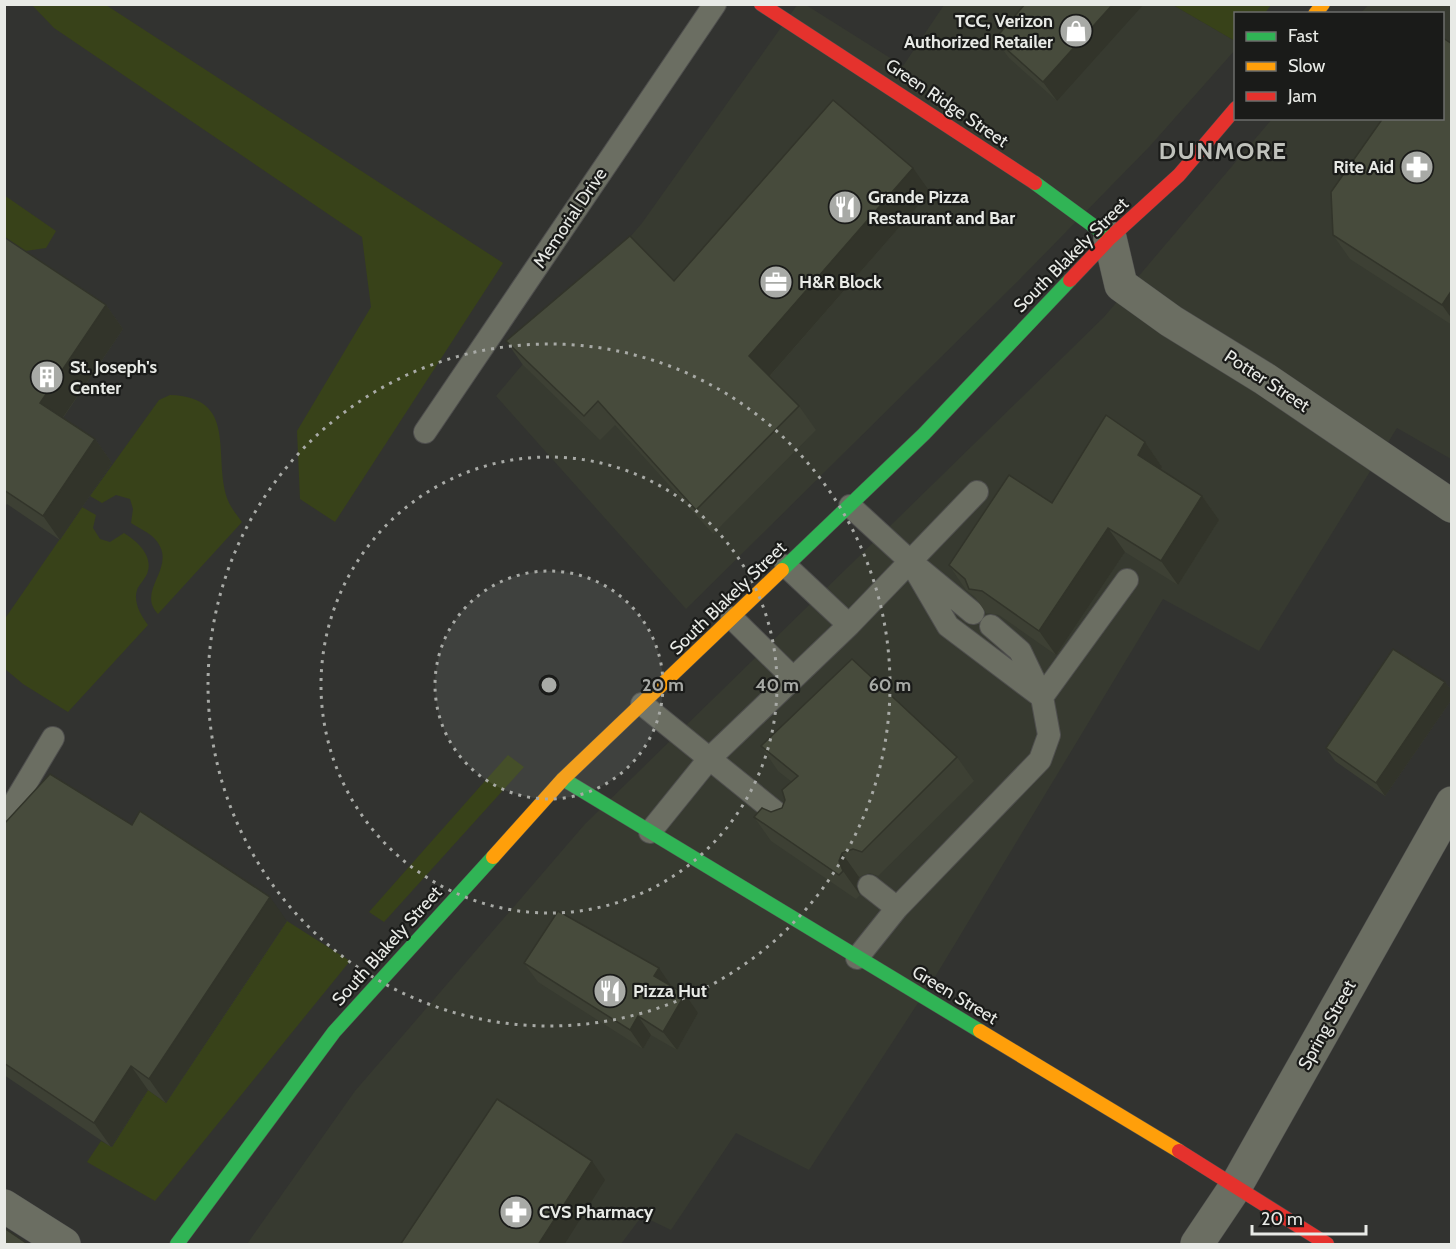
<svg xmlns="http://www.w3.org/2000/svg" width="1456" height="1249" font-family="Cabin,sans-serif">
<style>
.built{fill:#373a30}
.green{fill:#384219}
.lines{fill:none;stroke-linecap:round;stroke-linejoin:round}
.lane-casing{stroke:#4f4f4e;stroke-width:24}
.street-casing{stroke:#4f4f4e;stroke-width:34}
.fast-casing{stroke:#4f4f4e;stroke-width:15}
.slow-casing{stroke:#4f4f4e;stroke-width:15}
.jam-casing{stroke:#4f4f4e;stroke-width:15}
.lane{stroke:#6b6e62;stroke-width:22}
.street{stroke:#6b6e62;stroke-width:33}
.fast{stroke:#30b455;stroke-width:14}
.slow{stroke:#ff9f0a;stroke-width:14}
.jam{stroke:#e5322d;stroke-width:14}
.wall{fill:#3d4034}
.shaded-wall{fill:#32342a}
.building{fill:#474b3c;stroke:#32342a;stroke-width:1.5}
.ring{fill:none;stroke:#a8aaa6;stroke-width:3;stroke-dasharray:3 6}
.labels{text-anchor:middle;stroke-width:4.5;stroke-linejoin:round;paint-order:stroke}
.poi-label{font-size:18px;font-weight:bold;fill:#e8eae6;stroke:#1a1b19;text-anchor:start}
.street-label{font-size:18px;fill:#e8eae6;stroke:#1a1b19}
.district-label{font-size:24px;font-weight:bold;letter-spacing:1.5px;fill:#bfc1bb;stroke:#1a1b19}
.centre{fill:#a8aaa6;stroke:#1a1b19;stroke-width:3}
.ring-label{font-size:18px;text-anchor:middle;font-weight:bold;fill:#a8aaa6;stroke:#1a1b19;stroke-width:4.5;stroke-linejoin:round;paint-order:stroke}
</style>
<rect width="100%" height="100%" fill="#323330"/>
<path class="built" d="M797 5H806L903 66 944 5H1173L1235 41V50L1150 146 1018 281 686 609 496 396 642 223Z
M1368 5H1451V459L1397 428 1259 651 1163 599 935 977 809 1170 736 1133 671 1230 642 1216 621 1244H247L355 1091 585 824 1104 317 1272 119 1442 118V14L1361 13Z"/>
<path class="green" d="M32 5H106L503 263 335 522 300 499 297 431 371 307 362 237 54 28Z
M1173 5 1271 4V5L1265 13 1236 14 1235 41Z
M4 195 56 231 46 248 5 254Z
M170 395C238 397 213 454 227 498 230 507 237 515 242 522L158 614C134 589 183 565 152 536 146 531 137 527 131 523L133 509 130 499 116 495 102 503 90 496 159 400Z
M82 507 96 515 93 528 100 539 110 542 124 533C138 542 154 556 147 574 144 580 139 585 137 590 133 602 141 616 148 625L68 712 23 684 5 669 4 620Z
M508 755 524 767 384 922 369 912Z
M287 921 350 961 155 1201 87 1162 101 1141 112 1147 148 1090 166 1103Z"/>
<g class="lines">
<defs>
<path id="lane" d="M425 432 715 4
M850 506 910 561 973 613
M910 561 948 626 1042 697 1127 580
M786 566 849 625
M732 618 793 678
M642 704 789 823
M4 820 53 738
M650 832 709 759 849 625 977 492
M869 886 897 908
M857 958 897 908 1040 760 1049 735 1042 697 1020 651 991 626"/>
<path id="street" d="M1110 238 1121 285 1171 321 1265 379 1452 506
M4 1206 64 1244
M1197 1244 1236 1186 1452 803"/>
<path id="fast" d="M1035 183 1110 238
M782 570 924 434 1070 280
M563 779 980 1031
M177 1244 334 1032 493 857"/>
<path id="slow" d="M1315 14 1323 4
M493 857 563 779 782 570
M980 1031 1179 1151"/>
<path id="jam" d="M761 4 1035 183
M1070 280 1110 238 1179 175 1236 108
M1179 1151 1327 1244"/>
</defs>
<use href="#lane" class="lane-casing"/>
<use href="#street" class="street-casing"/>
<use href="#fast" class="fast-casing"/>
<use href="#slow" class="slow-casing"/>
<use href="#jam" class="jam-casing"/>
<use href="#lane" class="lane"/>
<use href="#street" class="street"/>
<use href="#fast" class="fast"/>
<use href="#slow" class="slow"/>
<use href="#jam" class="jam"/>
</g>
<path class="wall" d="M1025 4 1057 101 1009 58 995 39Z
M1452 44V325L1350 259 1333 235Z
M930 192 770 376 799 406 816 430 713 534 615 425 600 440 523 365 506 341 674 281Z
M4 237 106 305 123 329 63 418 95 439 112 463 60 540 7 504 4 507Z
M1145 442 1162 467 1161 469 1202 496 1219 520 1178 585 1125 552 1056 655 999 615 986 613 975 597 966 590 949 565 1052 503Z
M1445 682 1452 691V699L1385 796 1335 761 1326 748Z
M761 746 957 757 974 781 878 876 870 873 859 877 856 885 860 895 856 899 771 841 754 817 771 812 782 808 792 782 778 771Z
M4 824 132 825 287 921 166 1103 148 1090 111 1147 4 1075Z
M524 963 672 987 698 1013 677 1050 651 1035 643 1049 538 982Z"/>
<path class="shaded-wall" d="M1113 4H1144L1057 101 1043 82Z
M913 168 930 192 766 380 749 356Z
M1452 290V319L1442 305Z
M106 305 123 329 57 426 40 403Z
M95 439 112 463 60 540 43 516Z
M1145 442 1162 467 1155 479 1138 455Z
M1202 496 1219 520 1178 585 1161 561Z
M1108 528 1125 552 1056 655 1039 631Z
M1445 682 1452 691V699L1385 796 1376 783Z
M842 853 859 877 856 885 860 895 843 871 839 861Z
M270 897 287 921 166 1103 149 1079Z
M659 968 672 987 654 976Z
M685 994 698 1013 677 1050 663 1032Z
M638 1016 651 1035 643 1049 630 1030Z
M131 1066 148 1090 111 1147 94 1123Z
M592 1161 605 1180 564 1245H538Z"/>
<path class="building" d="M1025 4H1113L1043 82 995 39Z
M1443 38 1452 44V290L1442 305 1333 235 1331 192 1383 118H1443Z
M833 100 913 168 749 356 799 406 696 510 598 401 584 416 506 341 630 236 674 281Z
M4 237 106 305 40 403 95 439 43 516 4 490Z
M1106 415 1145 442 1138 455 1202 496 1161 561 1108 528 1039 631 982 591 969 589 965 579 949 565 1009 475 1052 503Z
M1393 649 1445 682 1376 783 1326 748Z
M852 659 957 757 862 852 853 849 842 853 839 861 843 871 839 875 754 817 762 808 771 812 782 808 785 800 782 790 798 776 761 746Z
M50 774 132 825 140 811 270 897 149 1079 131 1066 94 1123 4 1063V824Z
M558 911 659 968 654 976 685 994 663 1032 638 1016 630 1030 524 963Z
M497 1099 592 1161 538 1245H400Z
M4 1228 29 1245H4Z"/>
<circle cx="549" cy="685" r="114" fill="#a8aaa6" fill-opacity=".12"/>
<g class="ring">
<circle cx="549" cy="685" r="114"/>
<circle cx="549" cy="685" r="228"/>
<circle cx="549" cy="685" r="341"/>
</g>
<defs>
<symbol id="shop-disc" viewBox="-11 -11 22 22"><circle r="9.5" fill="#a8aaa6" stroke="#1a1b19"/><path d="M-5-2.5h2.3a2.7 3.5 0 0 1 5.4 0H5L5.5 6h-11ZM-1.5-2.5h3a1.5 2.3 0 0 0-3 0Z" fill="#fff"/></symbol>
<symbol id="pharmacy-disc" viewBox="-11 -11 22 22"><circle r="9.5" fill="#a8aaa6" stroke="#1a1b19"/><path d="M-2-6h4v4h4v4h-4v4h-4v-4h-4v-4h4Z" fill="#fff"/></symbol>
<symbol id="restaurant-disc" viewBox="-11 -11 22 22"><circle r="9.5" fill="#a8aaa6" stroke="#1a1b19"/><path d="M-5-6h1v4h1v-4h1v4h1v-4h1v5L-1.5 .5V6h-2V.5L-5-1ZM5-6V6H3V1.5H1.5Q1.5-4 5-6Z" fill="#fff"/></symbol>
<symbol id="office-disc" viewBox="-11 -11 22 22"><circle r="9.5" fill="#a8aaa6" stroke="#1a1b19"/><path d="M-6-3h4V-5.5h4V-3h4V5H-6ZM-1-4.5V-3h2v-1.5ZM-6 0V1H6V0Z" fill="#fff"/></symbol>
<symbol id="building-disc" viewBox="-11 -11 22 22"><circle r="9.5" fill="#a8aaa6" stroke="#1a1b19"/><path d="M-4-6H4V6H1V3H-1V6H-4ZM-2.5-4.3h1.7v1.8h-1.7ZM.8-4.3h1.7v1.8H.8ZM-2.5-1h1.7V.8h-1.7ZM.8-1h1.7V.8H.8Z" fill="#fff"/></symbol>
</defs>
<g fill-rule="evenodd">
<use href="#shop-disc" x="1057" y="12" width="38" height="38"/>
<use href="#pharmacy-disc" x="1398" y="148" width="38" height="38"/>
<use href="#restaurant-disc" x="826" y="188" width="38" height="38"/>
<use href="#office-disc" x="757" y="263" width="38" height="38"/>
<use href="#building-disc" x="28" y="358" width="38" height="38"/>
<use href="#restaurant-disc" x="591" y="972" width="38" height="38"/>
<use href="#pharmacy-disc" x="497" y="1193" width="38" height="38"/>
</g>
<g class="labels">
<g class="poi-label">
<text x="1053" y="27" text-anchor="end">TCC, Verizon<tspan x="1053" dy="21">Authorized Retailer</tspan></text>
<text x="1394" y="173" text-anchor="end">Rite Aid</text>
<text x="868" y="203">Grande Pizza<tspan x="868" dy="21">Restaurant and Bar</tspan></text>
<text x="799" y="288">H&amp;R Block</text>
<text x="70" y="373">St. Joseph's<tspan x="70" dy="21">Center</tspan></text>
<text x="633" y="997">Pizza Hut</text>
<text x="539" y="1218">CVS Pharmacy</text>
</g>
<g class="street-label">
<text transform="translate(947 103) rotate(34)" y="6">Green Ridge Street</text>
<text transform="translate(570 218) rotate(-56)" y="6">Memorial Drive</text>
<text transform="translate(1071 255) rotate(-45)" y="6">South Blakely Street</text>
<text transform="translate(1267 381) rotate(33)" y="6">Potter Street</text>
<text transform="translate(728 598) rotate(-44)" y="6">South Blakely Street</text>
<text transform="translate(387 946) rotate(-48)" y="6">South Blakely Street</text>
<text transform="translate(955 995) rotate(31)" y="6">Green Street</text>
<text transform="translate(1327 1025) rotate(-61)" y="6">Spring Street</text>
</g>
<g class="district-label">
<text x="1223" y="159">DUNMORE</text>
</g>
</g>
<circle cx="549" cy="685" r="9" class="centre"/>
<g class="ring-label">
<text x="663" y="691">20 m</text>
<text x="777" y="691">40 m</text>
<text x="890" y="691">60 m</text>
</g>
<rect width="1456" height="1249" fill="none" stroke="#e8eae6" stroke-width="12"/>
<rect x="1234" y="12" width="210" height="108" fill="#1a1b19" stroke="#6c6e6b" stroke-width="1.5"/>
<rect x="1246" y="32" width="30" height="9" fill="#30b455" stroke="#6c6e6b" stroke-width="1.5"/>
<text x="1288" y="42" font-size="18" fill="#e8eae6">Fast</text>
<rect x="1246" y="62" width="30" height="9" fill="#ff9f0a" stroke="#6c6e6b" stroke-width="1.5"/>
<text x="1288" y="72" font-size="18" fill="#e8eae6">Slow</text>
<rect x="1246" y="92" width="30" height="9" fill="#e5322d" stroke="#6c6e6b" stroke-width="1.5"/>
<text x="1288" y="102" font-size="18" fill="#e8eae6">Jam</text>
<path d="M1252 1225v9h114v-9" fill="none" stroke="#e8eae6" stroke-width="3"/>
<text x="1261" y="1225" font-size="18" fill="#e8eae6" stroke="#1a1b19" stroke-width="4.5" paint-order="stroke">20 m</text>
</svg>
